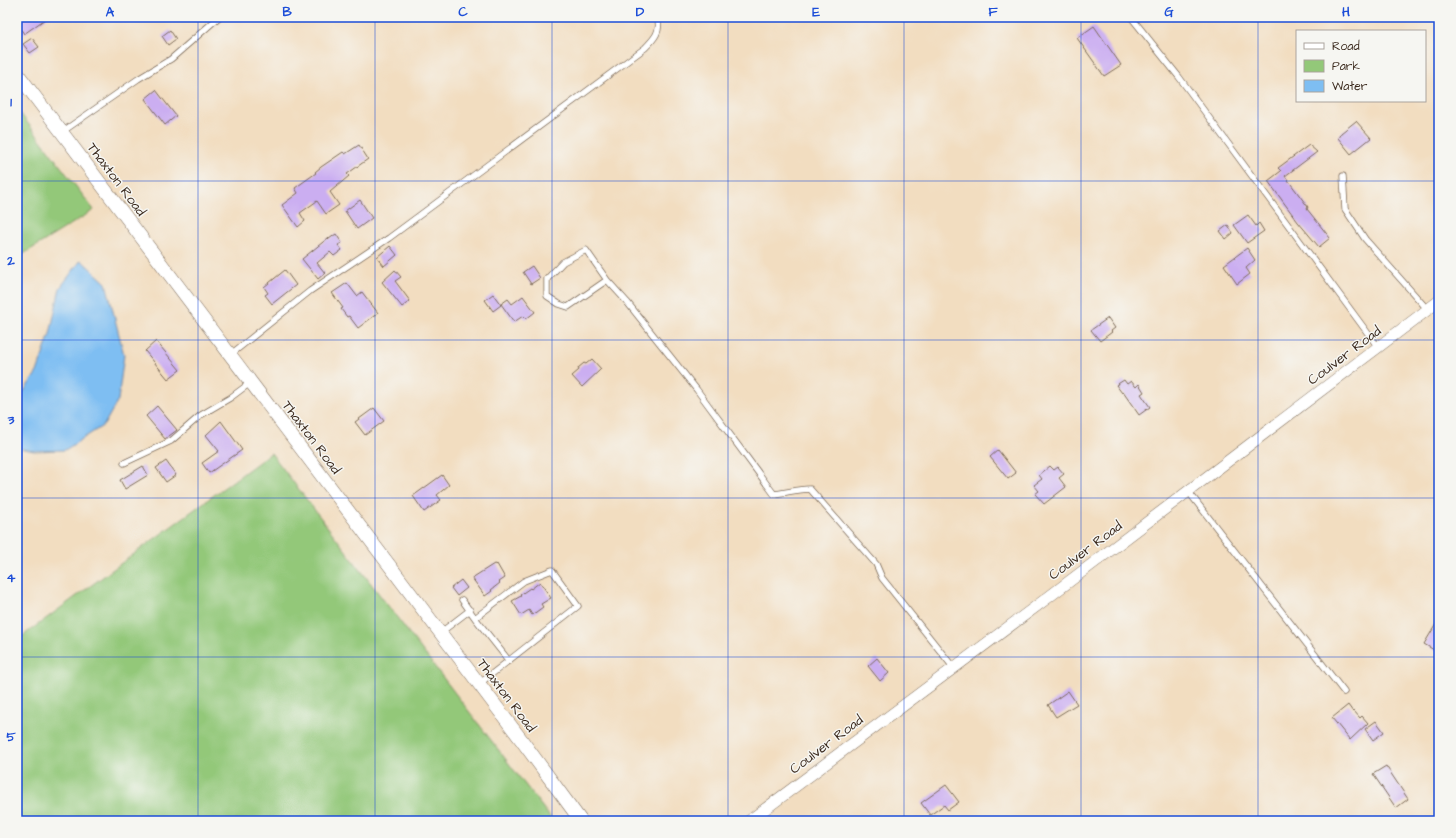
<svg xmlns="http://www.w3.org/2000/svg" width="1456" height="838" font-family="'Architects Daughter',sans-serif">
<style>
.green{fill:#93c879;stroke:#67794c}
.water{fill:#7ebef2;stroke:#5c7488}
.building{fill:#cbaef1}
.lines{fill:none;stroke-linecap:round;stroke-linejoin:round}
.service-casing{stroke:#7b6957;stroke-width:7}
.minor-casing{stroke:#7b6957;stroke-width:12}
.tertiary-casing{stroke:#7b6957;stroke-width:14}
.service{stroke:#fff;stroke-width:5.5}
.minor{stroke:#fff;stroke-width:11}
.tertiary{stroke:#fff;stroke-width:13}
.grid{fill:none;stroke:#1d4ed8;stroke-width:1;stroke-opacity:0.55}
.labels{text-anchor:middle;stroke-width:3;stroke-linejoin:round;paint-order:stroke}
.street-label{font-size:14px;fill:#3b2a1e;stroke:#f6f6f2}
.neatline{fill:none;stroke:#1d4ed8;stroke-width:1.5}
.grid-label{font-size:13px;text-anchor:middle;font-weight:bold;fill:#1d4ed8}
</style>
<rect width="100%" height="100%" fill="#f6f6f2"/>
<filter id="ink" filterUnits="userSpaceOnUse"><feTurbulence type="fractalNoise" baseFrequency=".025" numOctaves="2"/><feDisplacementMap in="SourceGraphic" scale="8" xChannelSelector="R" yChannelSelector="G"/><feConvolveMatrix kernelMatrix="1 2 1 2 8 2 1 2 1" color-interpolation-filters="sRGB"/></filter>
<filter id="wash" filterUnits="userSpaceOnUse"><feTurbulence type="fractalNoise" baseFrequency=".012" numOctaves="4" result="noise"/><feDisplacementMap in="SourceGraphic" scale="16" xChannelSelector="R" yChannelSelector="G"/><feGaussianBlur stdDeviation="0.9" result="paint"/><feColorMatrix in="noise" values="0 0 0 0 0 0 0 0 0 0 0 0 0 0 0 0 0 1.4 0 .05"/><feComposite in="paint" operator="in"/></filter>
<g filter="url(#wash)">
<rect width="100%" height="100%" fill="#f2ddc0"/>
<path class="green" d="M17 109 94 210 17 258Z
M271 453 553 821H17V640Z"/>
<path class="water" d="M81 260 106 283 124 355 118 400 104 425 65 450 34 451 17 448V401L37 372 50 334 60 288Z"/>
<g id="blocks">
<path class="building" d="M26 17H48L24 34 17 23Z
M1094 26 1121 65 1104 76 1077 38Z
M170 30 176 39 168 45 162 36Z
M32 38 39 47 30 53 23 44Z
M156 90 176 116 165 125 145 99Z
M1356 121 1371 138 1351 154 1338 138 1341 133Z
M359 145 368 159 347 174 349 176 330 192 339 205 326 214 317 201 300 213 305 221 298 227 282 205 298 193 295 188 316 173 315 172 321 167 343 152 345 154Z
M1309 145 1317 152 1285 176 1308 207 1307 209 1330 238 1319 247 1298 222 1268 181 1281 171 1278 168Z
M360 200 372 218 357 229 345 211Z
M1248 215 1256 226 1259 223 1264 231 1247 243 1234 225Z
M1228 225 1233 233 1226 239 1220 231Z
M336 234 342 243 338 245 342 250 334 256 330 252 317 263 325 273 318 279 302 259 328 238 329 239Z
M390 246 397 255 384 266 377 257Z
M1247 248 1255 260 1246 268 1250 274 1237 284 1224 265Z
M532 266 540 278 531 284 523 272Z
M285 270 296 285 272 304 265 295 268 293 264 287Z
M395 270 401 277 395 281 410 301 402 307 382 282Z
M347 283 357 296 362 292 378 313 358 328 349 316 347 317 341 309 343 308 332 293Z
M493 294 501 305 493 311 485 300Z
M523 296 535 312 526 319 523 316 514 322 501 304 508 299 512 304Z
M1108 318 1115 328 1111 331 1112 332 1100 341 1091 330Z
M156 341 180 370 168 379 145 351Z
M592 359 601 369 582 387 572 376 579 370 578 368 584 363 586 364Z
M1124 380 1127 384 1131 381 1136 387 1139 384 1144 392 1141 394 1150 407 1139 415 1123 392 1122 393 1116 385Z
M157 406 177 430 165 439 146 416Z
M374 408 384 421 365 435 355 422Z
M221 421 242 450 209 473 202 463 219 451 206 435Z
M998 450 1016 473 1008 479 990 457Z
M166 461 176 475 166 482 156 468Z
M143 466 148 475 125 489 120 480Z
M1050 466 1054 470 1058 467 1064 474 1059 478 1066 487 1044 504 1035 494 1039 491 1034 485 1042 479 1039 475Z
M442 475 449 485 437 495 441 500 424 512 413 496Z
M494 564 496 565 497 564 505 578 499 582 500 583 491 590 492 591 485 596 472 578Z
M461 580 467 588 457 596 451 588Z
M540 582 551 598 541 604 543 607 532 615 529 610 521 615 512 601 521 596 520 595 530 588 531 589Z
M1439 619V653L1424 644Z
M877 658 889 673 880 681 868 666Z
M1068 691 1077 704 1056 717 1048 705Z
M1348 705 1353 712 1354 711 1360 718 1362 716 1368 723 1350 740 1332 718Z
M1376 721 1384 732 1373 740 1365 729Z
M1386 766 1408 799 1396 808 1373 774Z
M946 785 959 802 948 810 944 805 930 815 921 803Z"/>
</g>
</g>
<g filter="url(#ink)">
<use href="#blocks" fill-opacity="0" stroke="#7b6957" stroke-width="1"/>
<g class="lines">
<defs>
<path id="service" d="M1131 17 1179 77 1378 347
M62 132 138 79 171 59 219 17
M1343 176 1345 209 1365 239 1428 310
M607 280 568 307 559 304 547 296V279L563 262 586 250 607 280 627 302 697 390 774 494C786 493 797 489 810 489L876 564 882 578 953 667
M230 355 310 291 389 238 645 48C654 39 662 31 657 17
M124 463 171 441 201 415 230 398 250 383
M1188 491 1344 692
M462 600 475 618
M440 633 470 610
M479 684 578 606 552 570 524 581 475 618 509 661"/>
<path id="minor" d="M749 821 1050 596 1439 301"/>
<path id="tertiary" d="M17 73 520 738 581 821"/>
</defs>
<use href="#service" class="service-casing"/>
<use href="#minor" class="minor-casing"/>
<use href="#tertiary" class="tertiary-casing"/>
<use href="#service" class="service"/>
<use href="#minor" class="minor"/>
<use href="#tertiary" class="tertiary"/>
</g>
</g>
<path class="grid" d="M198 17V821M375 17V821M552 17V821M728 17V821M904 17V821M1081 17V821M1258 17V821M17 181H1439M17 340H1439M17 498H1439M17 657H1439"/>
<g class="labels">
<g class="street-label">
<text transform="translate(117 179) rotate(53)" y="5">Thaxton Road</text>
<text transform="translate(1344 355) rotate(-37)" y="5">Coulver Road</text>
<text transform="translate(312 437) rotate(53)" y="5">Thaxton Road</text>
<text transform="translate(1085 550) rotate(-37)" y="5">Coulver Road</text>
<text transform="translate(507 695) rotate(53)" y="5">Thaxton Road</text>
<text transform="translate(826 744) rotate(-37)" y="5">Coulver Road</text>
</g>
</g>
<rect width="1456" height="838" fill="none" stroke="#f6f6f2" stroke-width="44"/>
<rect x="1296" y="30" width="130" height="72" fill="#f6f6f2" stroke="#aba49d"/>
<rect x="1304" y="43" width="20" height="6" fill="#ffffff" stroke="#aba49d"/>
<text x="1332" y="50" font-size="12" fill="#3b2a1e">Road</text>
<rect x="1304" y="60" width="20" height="12" fill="#93c879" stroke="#aba49d"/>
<text x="1332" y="70" font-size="12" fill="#3b2a1e">Park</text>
<rect x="1304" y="80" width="20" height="12" fill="#7ebef2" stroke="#aba49d"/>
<text x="1332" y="90" font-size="12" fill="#3b2a1e">Water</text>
<rect x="22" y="22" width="1412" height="794" class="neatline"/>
<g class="grid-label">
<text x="110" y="16">A</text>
<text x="287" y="16">B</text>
<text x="463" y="16">C</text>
<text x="640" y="16">D</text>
<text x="816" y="16">E</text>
<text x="993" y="16">F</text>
<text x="1169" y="16">G</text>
<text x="1346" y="16">H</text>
<text x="11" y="106">1</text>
<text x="11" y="265">2</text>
<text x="11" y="424">3</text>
<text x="11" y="582">4</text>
<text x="11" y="741">5</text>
</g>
</svg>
